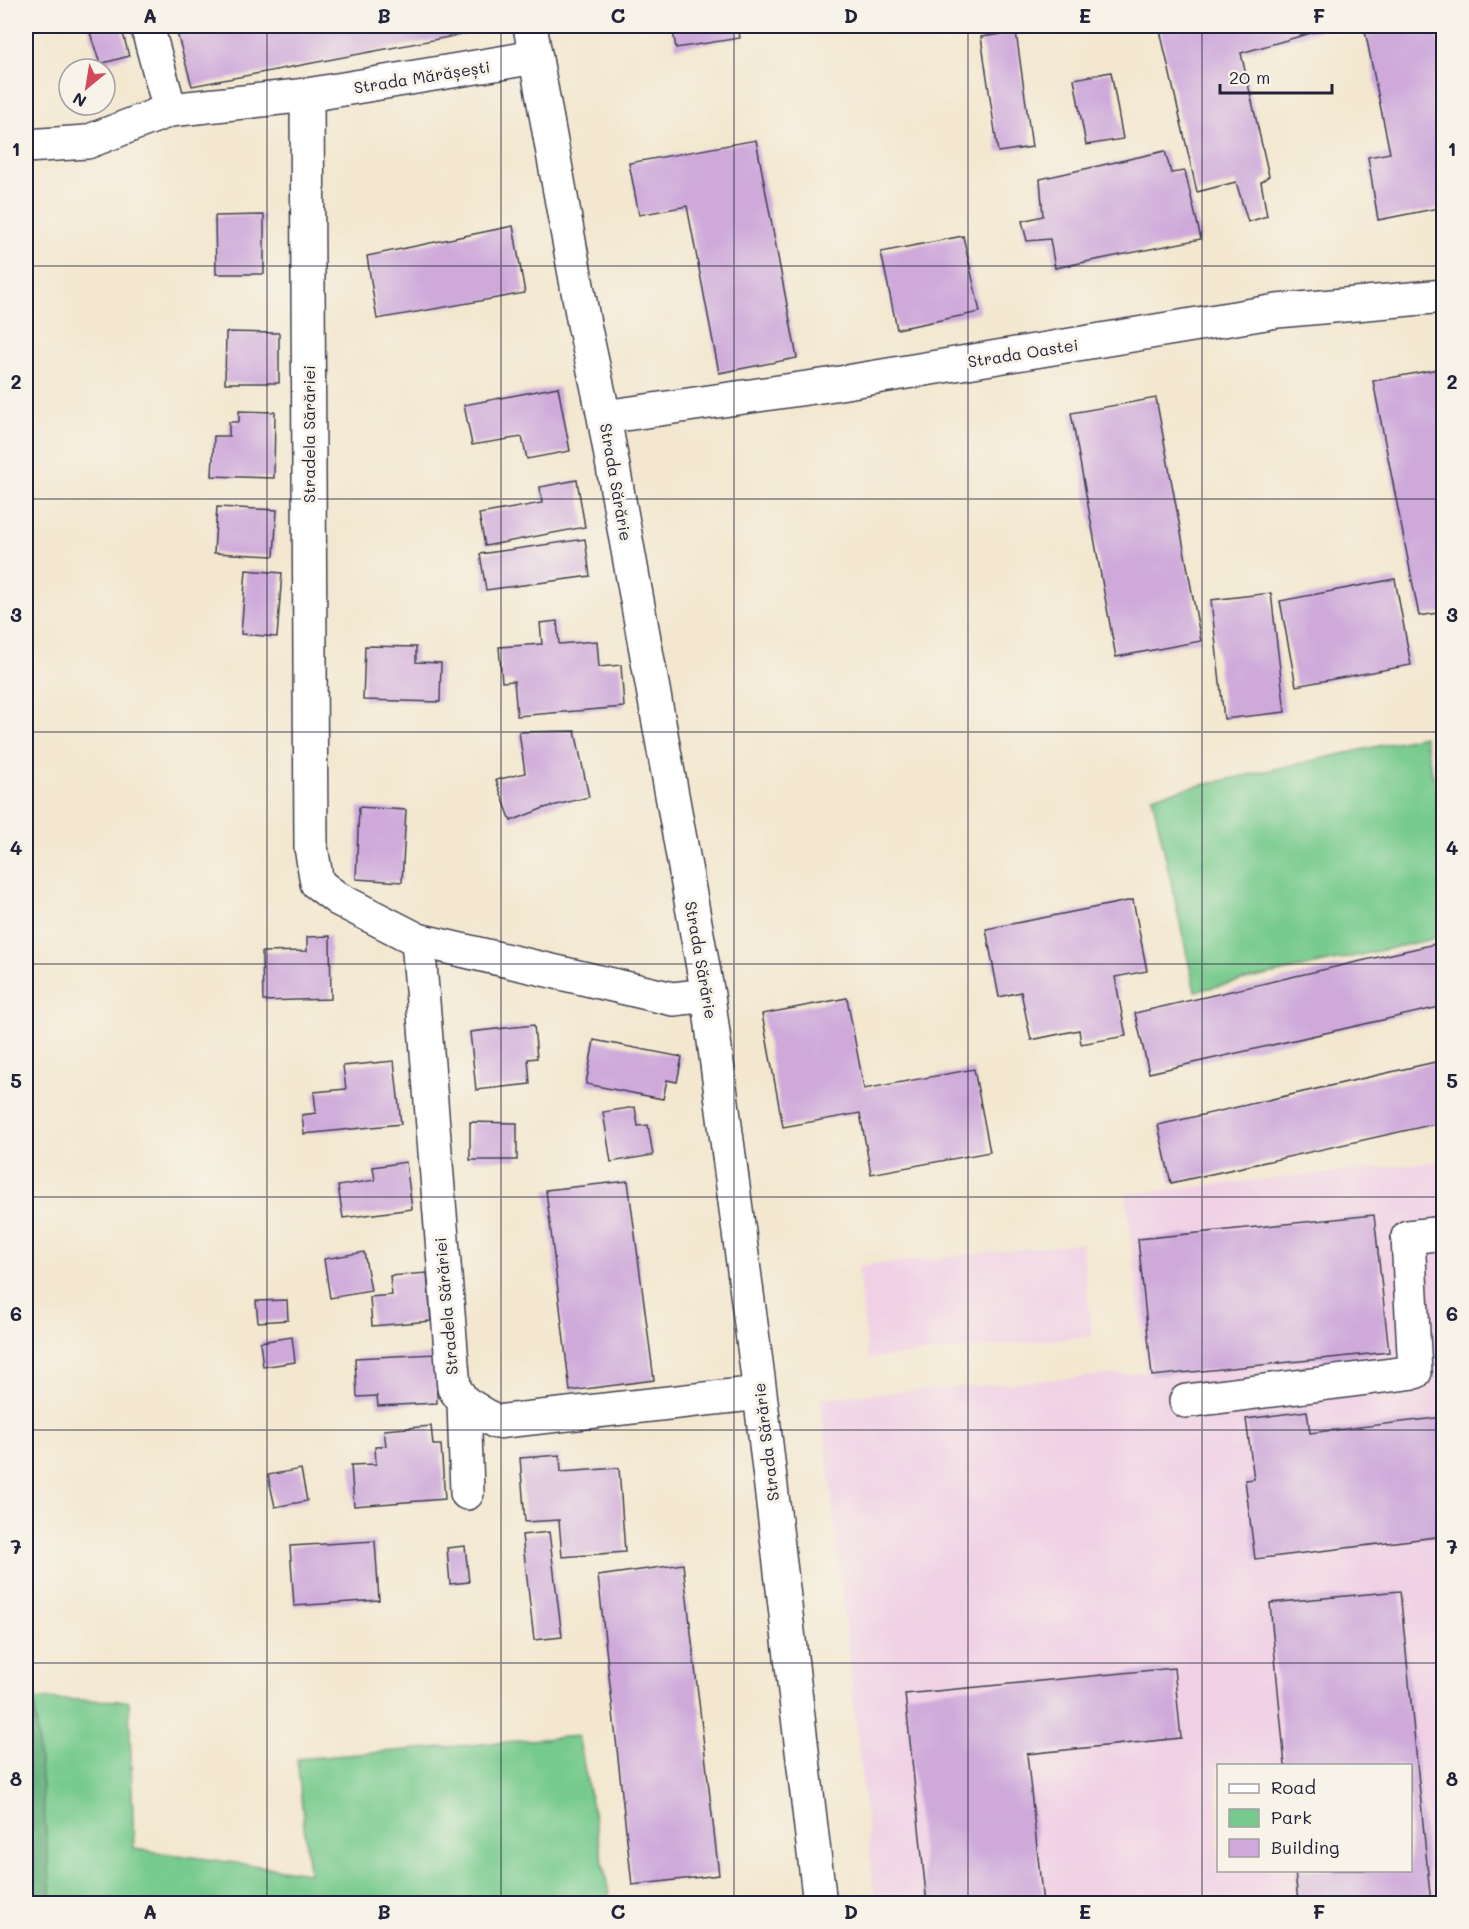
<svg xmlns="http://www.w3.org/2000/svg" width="1469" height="1929" font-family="Mali,sans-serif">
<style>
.built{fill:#f0d0e5;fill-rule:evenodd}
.green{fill:#77ca8d;stroke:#4c7664;stroke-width:1.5}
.forest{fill:#61ae78;stroke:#42685a;stroke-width:1.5}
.building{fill:#cea9da}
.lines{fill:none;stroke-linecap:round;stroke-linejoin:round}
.minor-casing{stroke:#414051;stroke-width:36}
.minor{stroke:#fff;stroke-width:33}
.grid{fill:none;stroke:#22223b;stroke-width:1.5;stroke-opacity:0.55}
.labels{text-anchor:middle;stroke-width:6;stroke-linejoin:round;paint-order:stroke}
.street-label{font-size:16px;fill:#22223b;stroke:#f7f3e8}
.neatline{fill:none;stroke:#22223b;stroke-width:2}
.grid-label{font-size:20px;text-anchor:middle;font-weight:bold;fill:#22223b}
</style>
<rect width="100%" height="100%" fill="#f7f3e8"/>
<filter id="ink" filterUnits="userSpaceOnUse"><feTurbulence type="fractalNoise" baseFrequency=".0167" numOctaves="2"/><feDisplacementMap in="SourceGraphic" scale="12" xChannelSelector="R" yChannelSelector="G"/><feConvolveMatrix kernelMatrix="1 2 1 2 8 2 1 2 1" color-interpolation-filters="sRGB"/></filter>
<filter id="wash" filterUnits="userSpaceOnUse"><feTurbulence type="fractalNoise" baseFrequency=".008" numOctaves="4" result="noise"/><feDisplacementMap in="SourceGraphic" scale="24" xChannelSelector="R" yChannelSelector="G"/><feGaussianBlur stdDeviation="1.35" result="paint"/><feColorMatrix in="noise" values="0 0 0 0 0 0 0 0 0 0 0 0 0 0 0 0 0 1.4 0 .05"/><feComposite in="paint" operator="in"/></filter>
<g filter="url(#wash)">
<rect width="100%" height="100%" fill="#f3e7cf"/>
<path class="built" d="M1443 1161V1903H875L821 1398 1146 1372 1126 1194ZM1218 1766H1410V1870H1218Z
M1082 1243 1092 1336 868 1359 858 1266Z"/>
<path class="green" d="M1424 736 1443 821V937L1195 991 1152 796Z
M26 1699 129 1701 134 1849 309 1873 297 1759 578 1736 611 1903 26 1904Z"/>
<path class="forest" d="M26 1603 52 1903H26Z"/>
<g id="blocks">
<path class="building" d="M88 26H121L129 56 100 64Z
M175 26H496V28L192 86Z
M672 26H738L740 38 676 48Z
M1159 26H1336L1241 53 1269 176 1261 182 1267 216 1248 222 1236 182 1197 192Z
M1364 26H1434L1444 59V207L1378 220 1368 157 1390 153Z
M1016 32 1032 147 998 152 981 37Z
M1111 72 1123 139 1086 145 1074 79Z
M756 140 797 358 719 373 687 206 639 215 629 163Z
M1165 151 1171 173 1185 171 1201 239 1055 268 1050 239 1027 241 1022 221 1043 216 1040 179Z
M264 215V274H216L215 216Z
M513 226 525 293 377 319 367 256Z
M963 236 980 312 897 329 881 252Z
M226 332 279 333V383H225Z
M1444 368V612L1419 616 1373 381Z
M558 387 570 451 527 459 522 437 472 445 464 405Z
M1156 398 1201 641 1116 657 1071 413Z
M239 411 275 412 274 478 212 476 214 436H229V422H239Z
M577 480 585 527 485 546 479 514 542 503 540 487Z
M217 507 277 510 274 556 214 553Z
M585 539 590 576 486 590 480 554Z
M246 570 282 573 277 637 241 634Z
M1395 579 1411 665 1296 686 1280 601Z
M1271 593 1285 712 1224 719 1211 600Z
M557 621 559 644 597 641 599 667 621 665 624 707 517 716 514 681 502 682 499 647 542 644 540 623Z
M365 646 416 647V662L441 663 440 702 363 700Z
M575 731 589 797 544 808 511 821 496 780 525 773 519 732Z
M359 807 406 810 402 882 356 879Z
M1133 900 1147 971 1115 977 1126 1036 1081 1044 1079 1030 1031 1040 1021 992 999 997 986 929Z
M330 936 331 999 263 1001 262 952 307 951V937Z
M1444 942V1006L1149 1073 1135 1013Z
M847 998 864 1089 974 1069 990 1152 871 1174 860 1113 783 1127 762 1014Z
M534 1025 537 1058 528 1059 530 1084 476 1090 470 1032Z
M594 1040 682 1057 677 1082 667 1080 663 1099 586 1084Z
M1444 1060V1122L1171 1183 1158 1125Z
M394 1061 401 1124 304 1134 302 1115 316 1113 314 1092 346 1089 343 1066Z
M635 1107 638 1126 648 1125 653 1155 611 1162 603 1112Z
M470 1122 517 1123V1160H470Z
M406 1162 412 1209 343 1218 338 1186 375 1180 373 1167Z
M628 1181 654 1380 570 1391 546 1190Z
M1374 1215 1389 1352 1152 1376 1138 1239Z
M364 1252 371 1291 330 1298 324 1259Z
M427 1273 431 1321 372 1326 370 1297 392 1295 390 1276Z
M287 1300 288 1320 258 1322 256 1301Z
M292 1337 295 1362 263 1367 260 1342Z
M436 1354 437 1403 378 1406 377 1396 357 1397 355 1358Z
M1307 1411 1310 1433 1444 1417V1536L1255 1559 1245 1480 1254 1479 1246 1419Z
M431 1426 433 1445H441L445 1499 354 1506 351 1465 376 1464 375 1447 386 1446 384 1430Z
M560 1455 561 1472 619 1468 625 1552 562 1557 559 1520 525 1522 520 1458Z
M301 1469 307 1501 275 1507 268 1475Z
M549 1532 562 1637 534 1640 522 1535Z
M375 1541 379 1600 294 1606 290 1546Z
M465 1546 469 1582 450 1584 447 1548Z
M683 1564 719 1875 632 1885 598 1576Z
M1400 1591 1431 1904H1298L1295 1870H1410V1766H1285L1270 1603Z
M1174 1668 1181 1738 1027 1754 1043 1904H927L905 1694Z"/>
</g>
</g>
<g filter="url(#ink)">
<use href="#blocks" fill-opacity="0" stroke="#414051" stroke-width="1.5"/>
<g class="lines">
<defs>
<path id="minor" d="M147 26 170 110 307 95 311 847 317 883 338 899 418 940 454 1388 464 1402 496 1422 760 1393
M530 26 584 324 604 417 708 995 760 1393 820 1904
M307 95 536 57
M26 146 87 142 170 110
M604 417 828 385 1277 311 1444 296
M418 940 673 999 708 995
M1186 1401 1415 1372 1408 1237 1444 1233
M464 1402 467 1493"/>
</defs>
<use href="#minor" class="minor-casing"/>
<use href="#minor" class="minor"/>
</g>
</g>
<path class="grid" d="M267 26V1904M501 26V1904M734 26V1904M968 26V1904M1202 26V1904M26 266H1444M26 499H1444M26 732H1444M26 964H1444M26 1197H1444M26 1430H1444M26 1663H1444"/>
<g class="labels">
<g class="street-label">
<text transform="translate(422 77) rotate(-9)" y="6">Strada Mărășești</text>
<text transform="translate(1023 353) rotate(-9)" y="6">Strada Oastei</text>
<text transform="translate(309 434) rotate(-90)" y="6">Stradela Sărăriei</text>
<text transform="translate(616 482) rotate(80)" y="6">Strada Sărărie</text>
<text transform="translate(701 960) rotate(80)" y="6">Strada Sărărie</text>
<text transform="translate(446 1306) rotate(-95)" y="6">Stradela Sărăriei</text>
<text transform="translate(766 1442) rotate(-97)" y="6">Strada Sărărie</text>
</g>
</g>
<rect width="1469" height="1929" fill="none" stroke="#f7f3e8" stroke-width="66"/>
<rect x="1217" y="1764" width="195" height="108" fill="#f7f3e8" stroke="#a29fa3" stroke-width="1.5"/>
<rect x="1229" y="1784" width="30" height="9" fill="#ffffff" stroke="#a29fa3" stroke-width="1.5"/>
<text x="1271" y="1794" font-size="18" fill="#22223b">Road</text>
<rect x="1229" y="1809" width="30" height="18" fill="#77ca8d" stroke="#a29fa3" stroke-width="1.5"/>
<text x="1271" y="1824" font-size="18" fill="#22223b">Park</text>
<rect x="1229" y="1839" width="30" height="18" fill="#cea9da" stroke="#a29fa3" stroke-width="1.5"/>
<text x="1271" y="1854" font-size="18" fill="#22223b">Building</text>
<g transform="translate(87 87) rotate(210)"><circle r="28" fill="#f7f3e8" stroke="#a29fa3" stroke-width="1.5"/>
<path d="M0-4.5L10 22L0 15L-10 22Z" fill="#d1495b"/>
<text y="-9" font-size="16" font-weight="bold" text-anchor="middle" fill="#22223b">N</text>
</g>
<path d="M1220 84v9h112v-9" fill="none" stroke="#22223b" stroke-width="3"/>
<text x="1229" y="84" font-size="18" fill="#22223b" stroke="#f7f3e8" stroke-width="4.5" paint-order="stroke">20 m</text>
<rect x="33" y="33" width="1403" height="1863" class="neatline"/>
<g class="grid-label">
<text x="150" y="23">A</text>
<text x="384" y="23">B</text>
<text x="618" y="23">C</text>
<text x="851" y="23">D</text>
<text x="1085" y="23">E</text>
<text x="1319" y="23">F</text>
<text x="16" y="156">1</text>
<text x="1452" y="156">1</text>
<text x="16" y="389">2</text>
<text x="1452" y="389">2</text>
<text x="16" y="622">3</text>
<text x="1452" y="622">3</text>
<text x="16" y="855">4</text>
<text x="1452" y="855">4</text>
<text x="16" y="1088">5</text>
<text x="1452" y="1088">5</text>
<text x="16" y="1321">6</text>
<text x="1452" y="1321">6</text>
<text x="16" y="1554">7</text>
<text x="1452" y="1554">7</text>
<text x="16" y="1786">8</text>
<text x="1452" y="1786">8</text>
<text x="150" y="1919">A</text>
<text x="384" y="1919">B</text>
<text x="618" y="1919">C</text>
<text x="851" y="1919">D</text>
<text x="1085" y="1919">E</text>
<text x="1319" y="1919">F</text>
</g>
</svg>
